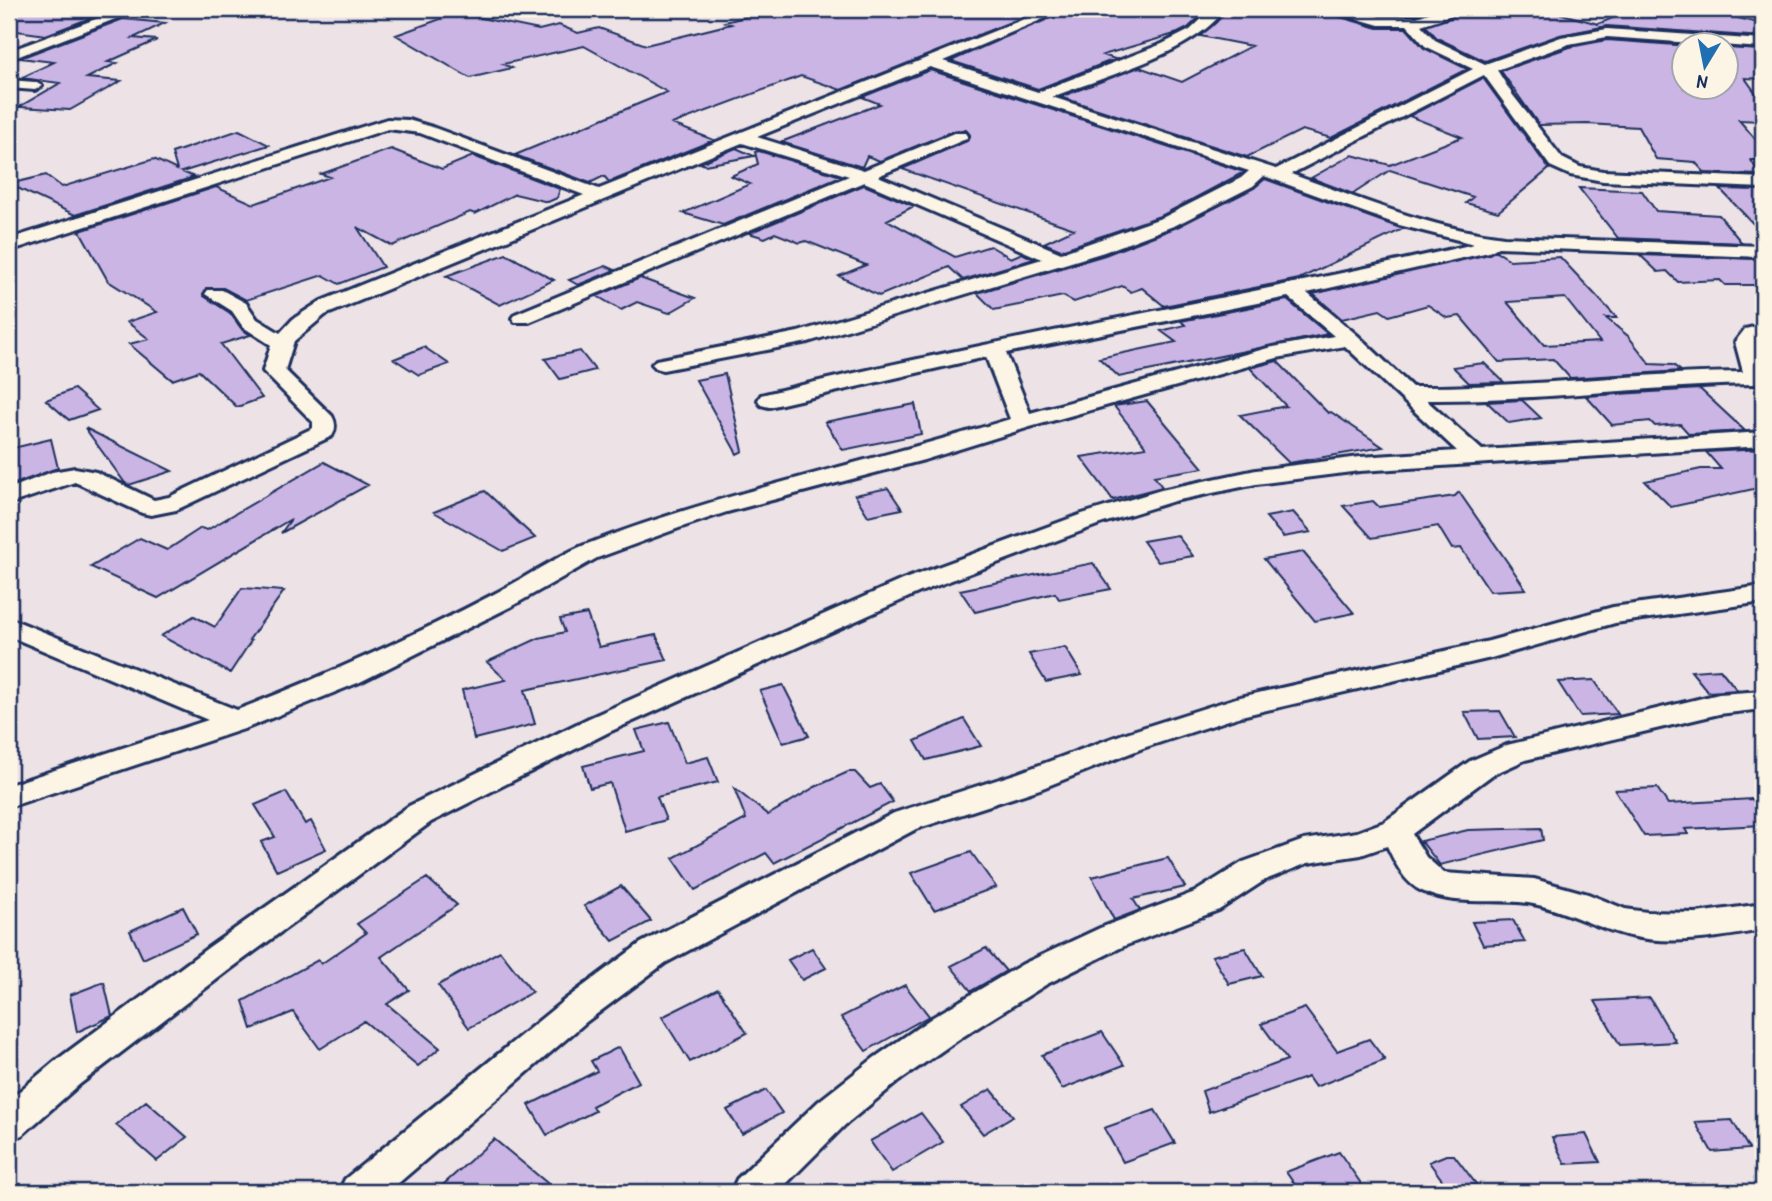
<svg xmlns="http://www.w3.org/2000/svg" width="1772" height="1201" font-family="'Patrick Hand',sans-serif">
<style>
.building{fill:#cbb5e4;stroke:#1b2f5e;stroke-width:2;fill-rule:evenodd}
.lines{fill:none;stroke-linecap:round;stroke-linejoin:round}
.minor-casing{stroke:#1b2f5e;stroke-width:6}
.minor{fill:#fcf5e5;fill-rule:evenodd}
</style>
<rect width="100%" height="100%" fill="#ede2e5"/>
<filter id="ink" filterUnits="userSpaceOnUse"><feTurbulence type="fractalNoise" baseFrequency=".0143" numOctaves="2"/><feDisplacementMap in="SourceGraphic" scale="14" xChannelSelector="R" yChannelSelector="G"/><feConvolveMatrix kernelMatrix="1 2 1 2 8 2 1 2 1" color-interpolation-filters="sRGB"/></filter>
<g filter="url(#ink)">
<path class="building" d="M24 9 51 12 93 17 46 35 9 30V15Z
M777 9H1043L841 90 801 76 672 124 714 140 612 181 609 182 604 176 590 183 515 155 667 92 584 46 503 64 512 68 470 78 396 35 457 13 539 30 559 25 578 33 599 28 646 45 731 24 725 22Z
M1069 9H1208L1188 28 1178 33 1103 55 1115 59 1038 89 951 61Z
M1228 9H1331L1333 15 1378 28H1406L1424 48 1467 69 1331 138 1302 130 1247 157 1060 97 1139 67 1182 82 1251 46 1200 36Z
M1361 9H1433L1417 14H1380Z
M1464 9H1544L1598 24 1635 9 1657 14 1670 9 1698 12 1705 10 1763 24V37L1607 26 1560 35 1485 61 1437 38 1426 26 1462 14Z
M123 19 165 23 133 38 157 40 108 62 117 63 87 78 121 81 70 110 19 107 60 83 21 78 54 62 20 58Z
M1607 40 1690 46H1684V88H1726V48L1763 50V79L1745 78 1763 103V121L1739 120 1763 148V160H1751L1760 175 1705 173 1695 162 1656 159 1638 127 1587 124 1539 125 1501 71 1570 47Z
M930 70 1244 172 1163 215 1061 250 1044 243 1074 229 902 169 967 141 970 135 966 130 953 131 880 161 867 156 862 167 781 142 880 104 862 97Z
M1483 78 1549 169 1498 212 1466 203 1473 197 1390 170 1353 194 1311 178 1352 155 1390 165 1462 137 1409 116Z
M239 130 269 145 182 172 194 177 75 215 9 184 46 175 62 187 154 159 177 170 172 153Z
M736 148 754 156 705 165 700 163Z
M391 149 442 169 473 156 560 189 557 198 548 202 515 194 475 214 470 212 392 246 357 227 383 267 339 284 323 275 246 300 223 288H206L204 296 230 313 241 328 250 335 221 344 262 398 237 407 199 371 172 380 129 344 149 339 127 322 157 312 108 281 80 231 216 187 254 204 330 177 321 174Z
M759 151 841 176 723 225 683 213 750 184 731 176 758 164 755 152Z
M1265 179 1403 229 1299 279 1164 306 1142 288 1131 292 1122 286 1074 302 1063 296 994 310 977 293 1105 255 1177 227 1254 188Z
M864 185 914 206 887 220 955 257 990 246 1011 258 1022 253 1034 259 963 280 949 267 879 296 839 276 866 265 806 241 800 243 775 233 765 238 749 233Z
M1579 188 1642 191 1656 211 1719 215 1742 243 1618 238Z
M1720 189 1763 190V234Z
M1496 251 1510 260 1560 257 1617 318H1606L1628 336 1650 364 1673 365 1681 371 1570 378 1553 359 1499 362 1460 316 1447 318 1428 305 1389 316 1380 310 1342 319 1313 294ZM1565 298 1600 342 1544 345 1507 302Z
M506 254 554 280 500 305 446 276Z
M1640 255 1756 259 1763 269V285H1725L1720 280 1678 282 1667 271 1658 272Z
M606 266 615 270 578 285 569 280Z
M640 278 695 298 669 313 637 302 621 310 597 296Z
M1287 300 1328 334 1119 377 1099 358 1176 342 1161 331 1185 325 1181 321Z
M424 347 449 364 419 375 394 359Z
M580 351 595 370 560 379 545 359Z
M1277 361 1328 413 1331 412 1383 447 1289 463 1240 415 1286 406 1250 368Z
M1484 363 1504 382 1469 383 1453 367Z
M725 374 743 451 737 454 696 380Z
M74 389 98 410 69 420 46 400Z
M1700 389 1745 431 1689 434 1680 424 1655 426 1650 421 1612 425 1586 396Z
M1522 400 1541 418 1509 423 1487 402Z
M1147 401 1203 468 1154 476 1162 487 1113 500 1081 457 1146 447 1114 406Z
M915 404 921 434 843 450 825 422Z
M85 428 172 471 129 485 125 483Z
M51 439 58 468 9 486V449Z
M1763 449V487L1671 507 1645 481 1701 469H1721L1706 452Z
M324 462 368 485 281 533 291 519 158 598 91 567 140 538 167 550 201 528 207 530Z
M888 488 902 509 868 516 855 495Z
M485 491 535 538 503 551 434 512Z
M1459 492 1526 589 1490 591 1461 548 1452 549 1438 526 1372 538 1343 506 1373 501 1379 507 1455 496Z
M1293 512 1311 532 1283 537 1266 517Z
M1177 535 1193 556 1158 562 1143 541Z
M1303 552 1354 613 1315 621 1264 559Z
M1093 563 1111 589 1059 599 1055 593 975 612 960 590Z
M242 588 284 591 249 640 251 641 230 673 161 636 194 616 215 627Z
M587 614 599 647 656 635 667 660 525 690 535 724 474 739 462 690 506 680 487 662 539 638 565 632 560 619Z
M1065 647 1082 675 1046 682 1029 654Z
M1720 669 1737 690 1708 692 1691 671Z
M1594 680 1618 714 1580 716 1558 682Z
M783 685 809 736 783 743 760 691Z
M1500 711 1515 737 1478 739 1464 712Z
M964 719 981 746 926 760 915 741Z
M669 722 685 763 708 757 718 782 657 797 666 820 625 831 610 783 590 788 583 766 644 751 636 730Z
M848 772H855L870 788 880 784 893 802 774 863 766 853 695 890 673 858 746 819 734 788 768 815 815 787Z
M1657 788 1668 804 1752 799 1763 815V825L1685 829 1688 834 1644 836 1615 790Z
M286 792 305 824 311 821 326 849 277 871 261 842 275 837 255 805Z
M1541 828 1543 840 1440 865 1421 841 1468 830Z
M971 852 996 887 934 910 911 873Z
M1168 858 1185 887 1133 899 1140 910 1114 920 1092 877Z
M427 878 457 905 381 957 409 990 387 1004 440 1048 418 1066 364 1021 320 1049 293 1012 252 1029 243 1001 318 960 321 964 366 933 357 924Z
M621 886 651 921 613 941 584 906Z
M183 907 197 934 143 959 130 931Z
M1513 920 1525 942 1483 945 1472 922Z
M812 948 826 968 802 980 788 960Z
M986 948 1006 971 971 991 951 966Z
M1245 948 1262 976 1229 984 1212 956Z
M500 951 532 992 469 1028 438 985Z
M104 982 112 1016 77 1032 70 995Z
M905 985 929 1016 866 1051 841 1017Z
M718 989 747 1033 690 1062 662 1017Z
M1650 998 1676 1042 1620 1045 1595 1001Z
M1305 1008 1337 1051 1369 1039 1385 1060 1315 1087 1308 1077 1209 1112 1202 1091 1287 1060 1261 1024Z
M1102 1032 1124 1065 1062 1089 1042 1055Z
M619 1047 639 1082 592 1106 595 1111 547 1135 529 1105 597 1071 591 1061Z
M991 1089 1013 1116 983 1134 961 1107Z
M766 1090 782 1113 742 1134 727 1110Z
M146 1101 187 1137 157 1161 116 1125Z
M1155 1110 1175 1143 1123 1162 1104 1128Z
M921 1113 943 1142 892 1172 870 1141Z
M1732 1120 1749 1149 1712 1152 1695 1122Z
M1586 1134 1600 1162 1565 1164 1552 1137Z
M494 1139 558 1192H435Z
M1339 1152 1367 1192H1300L1286 1172Z
M1446 1155H1454L1476 1184 1451 1192 1429 1162Z"/>
<g class="lines">
<defs>
<path id="minor" d="M123 9H141L9 60V51Z
M1049 9H1067L943 61 1038 92 1162 44 1190 30 1212 9H1225C1194 53 1103 77 1052 97L1276 169 1473 69 1425 46 1407 25H1379L1334 12 1333 9H1352L1380 17H1417L1441 9H1462L1461 12 1421 25 1435 40 1485 64 1561 37 1607 29 1763 40V48L1607 37 1569 44 1497 70 1512 94 1562 158 1580 167 1603 171 1763 178V188L1603 181 1570 175 1550 166 1484 75 1291 174C1361 199 1430 228 1504 237L1763 246V257L1498 247 1489 252 1307 293 1357 335 1412 387C1522 388 1632 373 1743 372L1735 342 1745 329 1763 325V337L1755 342 1763 370V381L1755 384C1645 386 1536 401 1426 400L1482 450 1763 432V446L1360 471 1256 484 1174 501 1100 524 920 592 609 732 431 822 233 967 80 1084 22 1135 9 1140V1100L54 1062 209 947 409 806 589 718 902 580 1082 514 1161 490 1256 470 1360 457 1457 451 1345 346 1277 358 1030 427 924 460 727 512 679 528 597 558 512 606 360 682 247 728 9 807V785L208 720 9 636V618L237 710C325 676 410 638 494 594 523 579 552 559 582 546 721 492 868 463 1010 419L986 357 769 407 761 405 758 400 761 395C997 337 1237 299 1474 244L1399 225 1264 176 1253 186 1176 225 1104 252 808 342 663 370 656 368 652 364 656 360 798 332 1042 259 864 182 529 322H515L512 318 515 314 849 176 742 143 325 315 294 341 285 370 332 416C336 423 336 429 332 436L176 510 151 515 142 513 75 482 9 504V489L52 472 75 468 96 472 154 500 169 497 313 428V422L263 371 271 345 243 327 232 311 205 294 208 290H222L246 303 257 319 280 333 293 319 321 301 584 195 420 133 388 129 9 251V239L387 119 408 120 432 127 599 189ZM930 67 1249 171 1241 178 1164 217 1061 253 878 176 966 139 968 136 966 133H954L864 170 757 137ZM1288 297 1334 336 1268 348 1030 413 1006 353Z
M9 80 35 82 42 86 35 90 9 88Z
M1763 586V602L1615 623 1491 658 1241 716 1143 748 1040 789 916 829 665 963 586 1022 388 1192H339L345 1179 562 1002 641 943 894 813 1018 773 1123 734 1236 698 1489 641 1613 607Z
M1763 691V709L1719 714 1525 760 1492 775 1412 834 1426 857 1444 873 1534 879 1588 894 1625 909 1647 912 1696 913 1763 904V930C1720 937 1674 946 1630 936 1595 928 1564 909 1528 903 1493 898 1455 907 1422 891 1404 883 1395 862 1387 846L1361 855 1308 863 1265 880 1219 910 1124 946 1047 984 959 1039 900 1080 845 1125 778 1192H731L737 1179 819 1101 874 1058 933 1017 1023 964 1100 928 1195 892 1243 862 1304 840 1357 832 1384 822 1470 761 1507 745 1719 694Z"/>
</defs>
<use href="#minor" class="minor-casing"/>
<use href="#minor" class="minor"/>
</g>
</g>
<rect width="1772" height="1201" fill="none" stroke="#fcf5e5" stroke-width="35"/>
<rect x="18" y="18" width="1737" height="1166" fill="none" stroke="#1b2f5e" stroke-width="2.5" filter="url(#ink)"/>
<g transform="translate(1705 66) rotate(190)"><circle r="33" fill="#fcf5e5" stroke="#a2a6af" stroke-width="2"/>
<path d="M0-5L12 26L0 18L-12 26Z" fill="#1f6fb2"/>
<text y="-10" font-size="19" font-weight="bold" text-anchor="middle" fill="#1b2f5e">N</text>
</g>
</svg>
